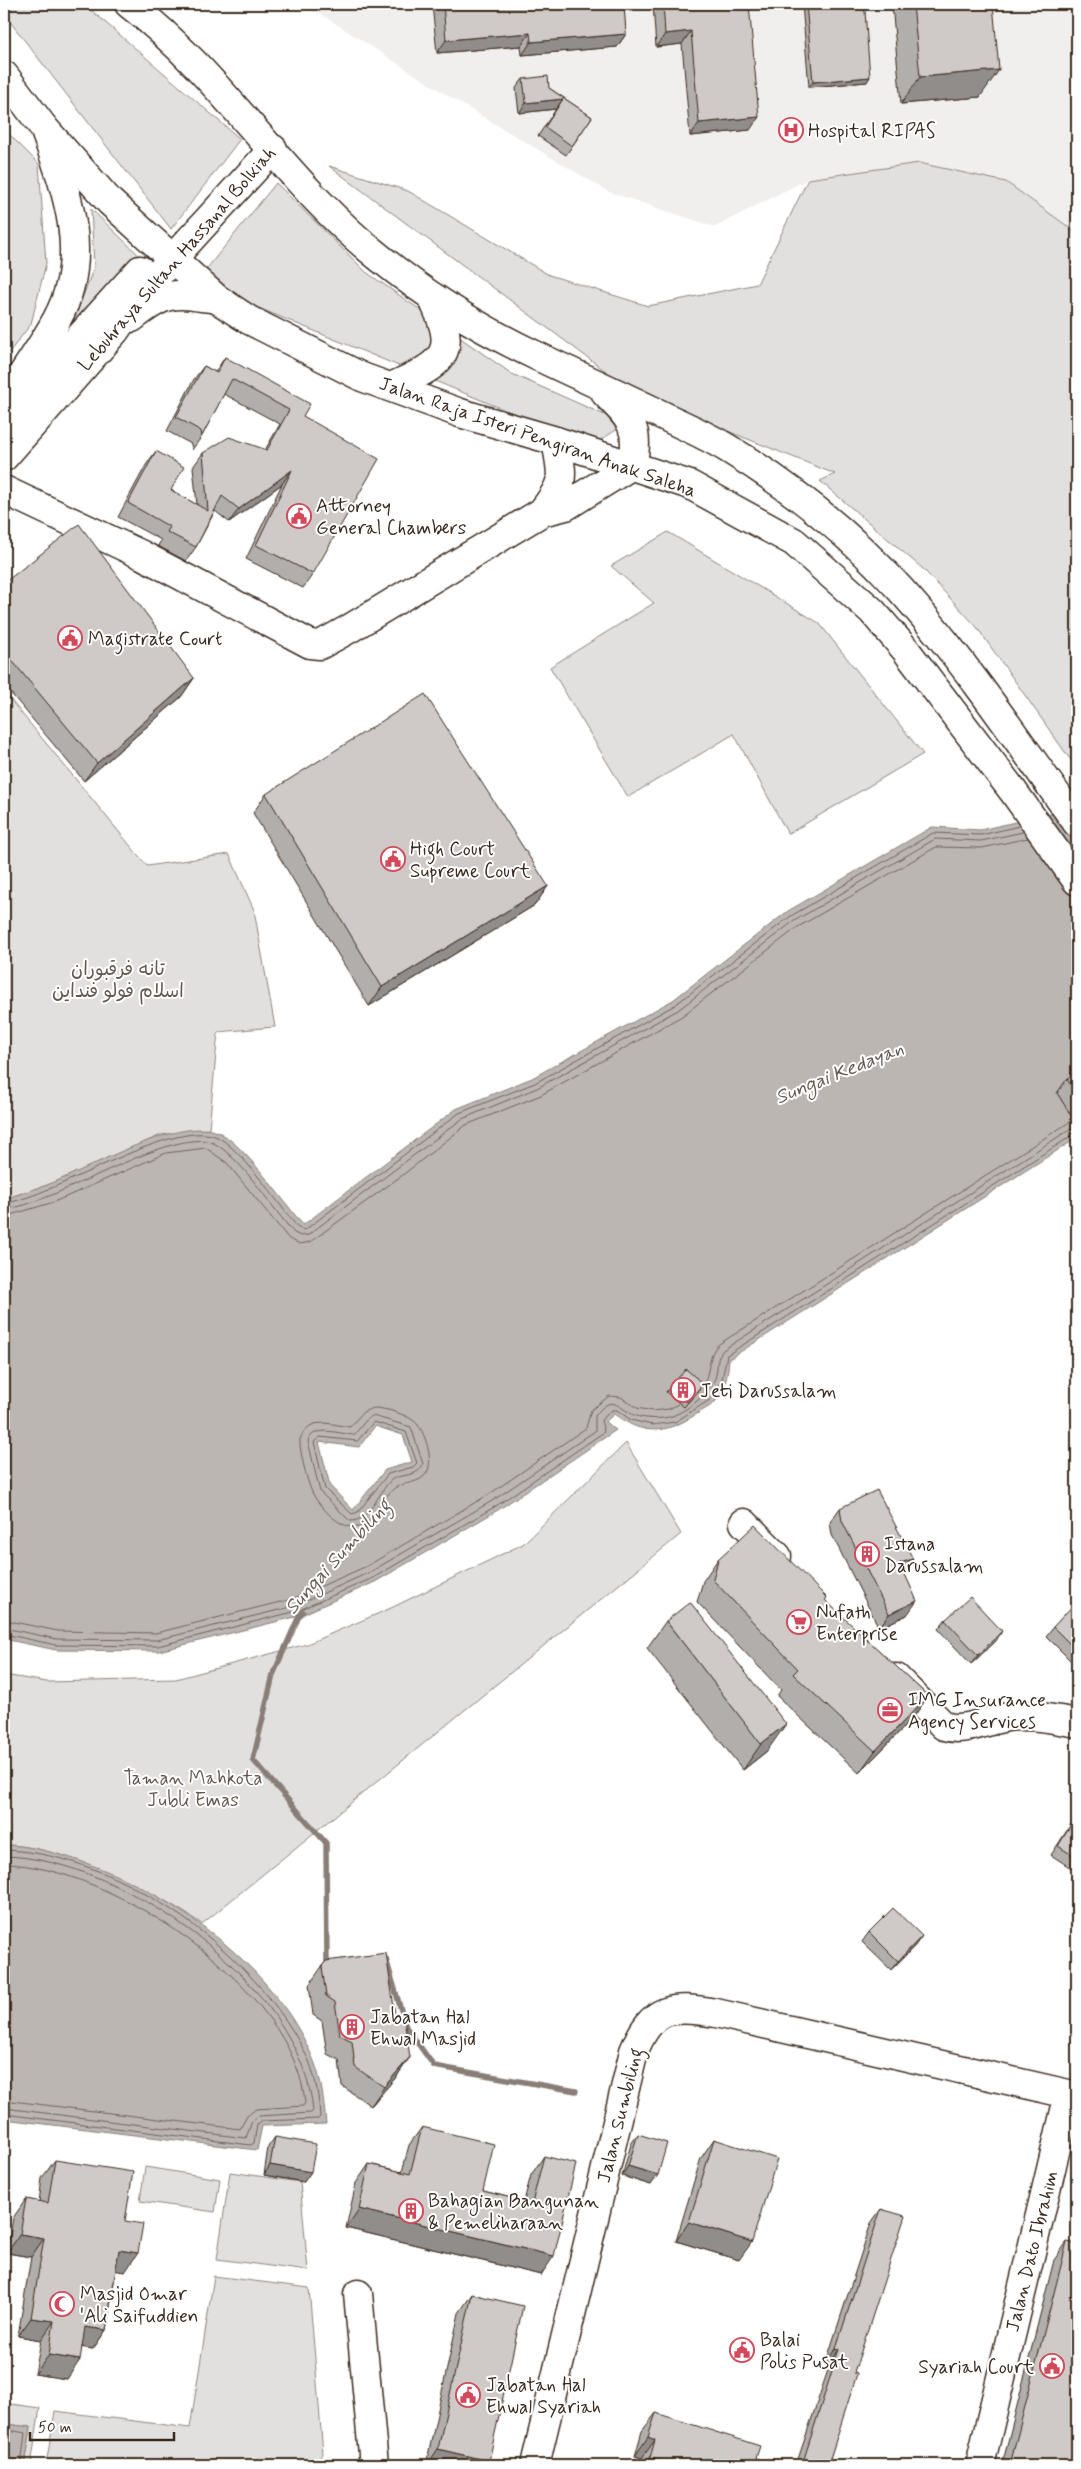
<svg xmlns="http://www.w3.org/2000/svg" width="1081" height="2469" font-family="Mynerve,'Playpen Sans Arabic',sans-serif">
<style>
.built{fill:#f1efee}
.green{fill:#e2e0de;stroke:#8e857e}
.water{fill:#bcb6b3;stroke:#887e77;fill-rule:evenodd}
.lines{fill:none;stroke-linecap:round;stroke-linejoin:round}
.shore{stroke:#6f625a;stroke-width:1}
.stream{stroke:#887e77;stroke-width:5.5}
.minor-casing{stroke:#3b2a1e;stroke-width:31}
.major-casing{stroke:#3b2a1e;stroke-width:31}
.highway-casing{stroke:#3b2a1e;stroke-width:31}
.minor{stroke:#fff;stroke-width:28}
.major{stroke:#fff;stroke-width:28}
.highway{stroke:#fff;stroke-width:28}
.wall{fill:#b2aeab;stroke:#3b2a1e}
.shaded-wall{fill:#918d8b;stroke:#3b2a1e}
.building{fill:#cfcac7;stroke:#3b2a1e}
.labels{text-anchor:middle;stroke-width:4;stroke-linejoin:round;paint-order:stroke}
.poi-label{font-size:19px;fill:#3b2a1e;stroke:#fff;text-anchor:start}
.street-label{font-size:19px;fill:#3b2a1e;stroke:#fff}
.park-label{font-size:19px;fill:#65584e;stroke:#fff}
.water-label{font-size:20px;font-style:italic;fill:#685b52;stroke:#fff}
</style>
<rect width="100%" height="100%" fill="#fff"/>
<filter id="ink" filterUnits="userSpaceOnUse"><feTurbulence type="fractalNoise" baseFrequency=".02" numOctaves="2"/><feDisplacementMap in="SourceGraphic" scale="10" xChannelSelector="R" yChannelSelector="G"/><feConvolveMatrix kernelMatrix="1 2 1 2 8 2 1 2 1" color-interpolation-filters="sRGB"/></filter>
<g filter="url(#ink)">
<path class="built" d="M305 4H1077V233L1006 182 808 179 715 227 609 192 450 97Z"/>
<path class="green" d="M4 4H84L240 139 171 229 4 14Z
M4 129 39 164 46 263 31 324 4 359Z
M919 163 1006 182 1077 233V769L976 626 923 569 820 481 835 474 638 395 329 166 408 191 549 275 648 306 757 284 808 179Z
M276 183 366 272 512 374 625 424 592 446 254 306 204 272Z
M91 209 144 260 63 349 94 267Z
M668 532 819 623 923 754 788 834 734 734 628 797 550 667 654 603 611 566Z
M4 692 147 866 229 854 254 910 275 1027 218 1032 209 1129 161 1135 48 1185 4 1199Z
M626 1443 681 1534 202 1924C161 1896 128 1880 82 1863 57 1854 31 1845 4 1845V1675L47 1682 176 1679 307 1644 391 1608 523 1544Z
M4 2144 8 2206 4 2211Z
M145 2167 220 2179 215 2212 140 2201Z
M230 2172 300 2182 308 2271 217 2259Z
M214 2276 309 2288 323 2454 313 2465H46L55 2411 190 2428Z
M4 2403 40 2408 31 2465H25L31 2427 4 2424Z"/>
<path class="water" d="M1077 808V1138L729 1359C728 1374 725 1391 715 1402 710 1407 701 1411 695 1415 665 1434 643 1436 614 1414L605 1422 616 1430 498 1510 375 1582 299 1616 159 1651 56 1650 4 1639V1199C18 1194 33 1190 47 1185 88 1170 183 1112 222 1134 246 1148 284 1202 303 1225L456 1109 532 1078 673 1000 788 911 932 827 980 830ZM375 1426 403 1435 412 1462 385 1470 353 1510 330 1486 319 1442 359 1447Z
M4 1845C28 1845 52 1852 74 1859 168 1889 277 1967 314 2061 322 2081 324 2103 326 2124L262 2126 257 2150 4 2119Z
M4 2424 31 2427 25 2465H4Z"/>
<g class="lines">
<path class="shore" d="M4 1203C55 1198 180 1112 221 1139 246 1156 278 1203 298 1228L305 1230 459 1113 535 1083 675 1005 791 916 933 833 981 835 1019 826
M4 1209C53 1207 180 1120 217 1145 243 1161 273 1209 294 1233L301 1236 308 1235 462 1119 537 1088 678 1010 794 921 935 839 981 841 1023 832
M4 1217 54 1202 166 1153 206 1148 227 1163 289 1239 300 1244 310 1242 404 1174 466 1125 541 1095 682 1016 798 927 936 847 982 848 1028 838
M704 1383C711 1370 707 1354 719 1344L1073 1120
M374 1408C385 1408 405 1414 414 1421 425 1429 435 1463 426 1474 419 1483 408 1482 398 1486 388 1490 375 1515 366 1524 347 1536 323 1511 314 1496 308 1487 299 1449 300 1440 302 1433 306 1428 312 1425 323 1420 339 1426 350 1427L363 1412Z
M373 1416 411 1427 423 1464C418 1479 400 1472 390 1481 379 1492 369 1522 350 1521L320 1492 308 1441C314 1424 340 1434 354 1435L367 1419Z
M374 1422 406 1432 417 1463 413 1467 388 1474 358 1512 352 1514 325 1489 314 1442 320 1437 357 1441Z
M4 1620 58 1631 156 1633 292 1599 367 1566 488 1495 586 1428 591 1410 609 1396 621 1397 637 1408 653 1411 669 1409 678 1404
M4 1628 57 1639 157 1640 295 1606 370 1572 492 1501 595 1431V1416C612 1393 617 1407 634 1415 644 1419 661 1420 672 1416 687 1411 712 1392 716 1375 718 1366 716 1357 723 1350L1069 1130 1077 1128
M4 1634 56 1645 158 1646 297 1611 373 1578 496 1506 604 1432 601 1420 612 1410H617L631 1420 652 1425 675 1422 711 1399 722 1379 727 1355 1073 1135 1077 1134
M4 1850C121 1853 261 1956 309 2061 316 2079 319 2098 320 2117L318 2119 261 2121 257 2125 254 2143 251 2145 4 2114
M4 1856C123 1858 303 1986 313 2111L311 2113 258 2116 252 2121 246 2138 4 2108
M4 1864C111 1865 296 1990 305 2103L303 2106 256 2109 247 2116 240 2129 4 2100
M4 2429 25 2433 21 2465"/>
<path class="stream" d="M303 1612 299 1616 273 1675 253 1760 326 1843 327 1965H329
M386 1959 406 2027 434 2066 576 2091"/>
<defs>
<path id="minor" d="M4 490 142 555 310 644 320 645 349 629 542 512 566 506 632 465
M542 512C566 481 563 478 556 441
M744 1523 777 1556
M896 1678 944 1726C965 1733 986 1720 1008 1717 1031 1714 1055 1719 1077 1723
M358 2294 374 2465
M535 2465 634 2051C652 2006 672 2005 716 2013L1077 2096
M980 2465 1069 2094"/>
<path id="major" d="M129 4C224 77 286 184 380 258 427 296 482 330 537 356 581 377 626 397 670 419 689 428 709 437 727 448 790 486 850 534 900 589 965 661 1020 744 1077 823
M4 75 44 128 110 202 217 299 249 320 362 377 460 413 556 441 690 485 794 542 872 611 905 649 1013 791 1077 881
M391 387C444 363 461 354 431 296
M606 394C630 418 641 429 632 465"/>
<path id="highway" d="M132 318C167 290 174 293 217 299
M6 399C23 373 42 347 57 319 92 255 66 190 44 128
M4 421 140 270
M4 457 115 331 142 292 273 149"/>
</defs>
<use href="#minor" class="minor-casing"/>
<use href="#major" class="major-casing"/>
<use href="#highway" class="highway-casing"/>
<use href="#minor" class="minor"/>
<use href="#major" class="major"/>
<use href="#highway" class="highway"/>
</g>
<path class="wall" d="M432 4H623L626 34 617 47 522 55 521 46 437 53Z
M653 4H749L750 130 690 136 682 44 656 47Z
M802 4H856L867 82 809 87Z
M892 4H993L980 97 901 104Z
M523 79 549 88 592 117 566 155 538 136 556 109 519 113 516 88Z
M225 357 303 416 313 574 303 588 246 559 282 484 229 522 215 511 196 547 186 561 158 546 161 540 118 517 146 465 156 451 171 490 197 505 193 467 203 453 265 450 280 424 224 394 202 436 192 450 191 444 167 431 194 379 204 366 215 372Z
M4 583 194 678 181 697 84 781 4 685Z
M266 794 548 886 535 905 369 1006 253 813Z
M1077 1072V1125L1057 1093 1067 1079Z
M670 1387 700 1389 684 1407 666 1392Z
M840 1508 913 1559 904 1572 907 1615 879 1628 832 1535 830 1522Z
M718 1559 825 1601 928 1696 913 1718 859 1773 777 1696 781 1690 697 1602 703 1581Z
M1077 1603V1662L1075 1665 1046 1636 1053 1627Z
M945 1620 996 1641 971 1664 938 1629Z
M666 1621 767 1751 743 1770 647 1648Z
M1077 1815V1872L1051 1855Z
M869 1932 915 1946 891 1970 862 1942Z
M326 1961 395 2014 410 2057 397 2076 371 2106 342 2086 339 2060 327 2054 322 2021 313 2015 309 1985Z
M422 2127 483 2191 524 2201 531 2175 544 2156 541 2275 346 2228 356 2183 369 2164 402 2172 409 2145Z
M638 2134 651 2185 622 2176 631 2144Z
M275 2137 304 2182 264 2175 268 2147Z
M714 2139 739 2260 676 2241 701 2158Z
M55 2160 125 2221V2272L116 2270 106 2330 93 2349 82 2347 67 2379 35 2374 41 2340 18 2336 31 2257 7 2253 13 2218 26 2199 39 2202 42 2178Z
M881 2209 854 2373 828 2465H796L830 2364 826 2362 871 2223Z
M1067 2242 1077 2465H1002L1054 2260Z
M472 2294 489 2461 486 2465H426L459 2313Z
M656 2413 756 2458 768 2465H640L642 2458 635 2456 642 2431Z"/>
<path class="shaded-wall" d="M691 31 682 44 656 47 665 34Z
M530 33 521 46 437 53 446 40Z
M626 34 617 47 522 55 531 42Z
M999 70 980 97 901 104 920 77Z
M870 77 867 82 809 87 813 82Z
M563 99 556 109 519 113 526 103Z
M759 117 750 130 690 136 699 123Z
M292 470 282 484 229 522 239 509Z
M194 678 181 697 84 781 97 763Z
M548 886 535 905 369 1006 382 987Z
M913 1559 903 1573 900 1563Z
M917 1601 907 1615 879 1628 889 1614Z
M1002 1631 996 1641 971 1664 978 1655Z
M928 1696 913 1718 859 1773 875 1751Z
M786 1724 767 1751 743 1770 761 1744Z
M922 1936 915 1946 891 1970 898 1961Z
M410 2057 397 2076 371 2106 384 2087Z
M270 2165 311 2172 304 2182 264 2175Z
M628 2166 658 2175 651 2185 622 2176Z
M359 2209 554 2256 541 2275 346 2228Z
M689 2222 752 2242 739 2260 676 2241Z
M20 2234 44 2238 31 2257 7 2253Z
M119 2250 138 2253 125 2272 106 2269Z
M31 2318 54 2321 41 2340 18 2336Z
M85 2327 106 2330 93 2349 72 2346Z
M836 2348 839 2349 830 2364 826 2362Z
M49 2355 80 2360 67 2379 35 2374Z
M648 2437 655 2440 642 2458 635 2456Z
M438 2449 489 2461 486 2465H427Z
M650 2458 671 2465H645Z"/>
<path class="building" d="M443 4H624L626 34 531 42 530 33 446 40Z
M663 4H749L759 117 699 123 691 31 665 34Z
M806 4H856L865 11 870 77 813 82Z
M913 4H993L999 70 920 77Z
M548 76 549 88 592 117 572 146 545 127 563 99 526 103 523 79Z
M225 357 310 404 303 416 379 459 313 574 256 545 292 470 239 509 222 496 196 547 167 532 170 527 128 503 156 451 184 467 171 490 208 511 203 453 229 437 267 450 289 410 232 379 202 436 201 431 176 417 204 366 217 373Z
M79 524 194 678 97 763 4 651V583Z
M425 694 548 886 382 987 266 794Z
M1077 1072V1095L1067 1079Z
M686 1369 703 1384 687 1402 670 1387Z
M877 1490 913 1559 900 1563 917 1601 889 1614 842 1521 840 1508Z
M755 1525 827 1598 825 1600 928 1696 875 1751 793 1674 798 1669 713 1580 718 1559Z
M970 1597 1002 1631 978 1655 945 1620Z
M690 1602 786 1724 761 1744 666 1621Z
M1076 1602 1077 1603V1651L1053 1627Z
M1077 1815V1858L1058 1846Z
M893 1908 922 1936 898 1961 869 1932Z
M386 1953 395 2014 404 2019 410 2057 384 2087 355 2067 352 2041 340 2035 335 2002 326 1996 322 1966 326 1961Z
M422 2127 494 2144 483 2191 532 2203 544 2156 576 2164 554 2256 359 2209 369 2164 410 2174Z
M638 2134 667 2143 658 2175 628 2166Z
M275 2137 316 2144 311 2172 270 2165Z
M714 2139 777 2159 752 2242 689 2222Z
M55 2160 133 2172 125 2221 143 2224 138 2253 119 2250 106 2330 85 2327 80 2360 49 2355 54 2321 31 2318 44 2238 20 2234 26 2199 48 2203Z
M881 2209 905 2216 854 2373 857 2374 828 2465H802L839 2349 836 2348Z
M1067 2242 1077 2244V2465H1010Z
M472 2294 523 2306 489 2461 438 2449Z
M656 2413 760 2446 756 2458 769 2462 768 2465H671L650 2458 655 2440 648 2437Z"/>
</g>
<defs>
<symbol id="hospital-ring" viewBox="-11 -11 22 22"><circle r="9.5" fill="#fff" stroke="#d1495b" stroke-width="1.5"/><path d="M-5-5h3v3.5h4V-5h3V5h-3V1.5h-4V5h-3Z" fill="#d1495b"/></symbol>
<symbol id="civic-ring" viewBox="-11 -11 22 22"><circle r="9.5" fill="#fff" stroke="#d1495b" stroke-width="1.5"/><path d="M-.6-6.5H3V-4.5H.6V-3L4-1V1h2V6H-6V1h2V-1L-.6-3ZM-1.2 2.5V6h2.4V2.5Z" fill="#d1495b"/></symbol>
<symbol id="building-ring" viewBox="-11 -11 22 22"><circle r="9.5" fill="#fff" stroke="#d1495b" stroke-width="1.5"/><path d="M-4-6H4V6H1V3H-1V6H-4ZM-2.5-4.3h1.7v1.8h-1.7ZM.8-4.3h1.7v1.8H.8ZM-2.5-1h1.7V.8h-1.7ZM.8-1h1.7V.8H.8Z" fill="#d1495b"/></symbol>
<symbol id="supermarket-ring" viewBox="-11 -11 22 22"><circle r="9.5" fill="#fff" stroke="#d1495b" stroke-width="1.5"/><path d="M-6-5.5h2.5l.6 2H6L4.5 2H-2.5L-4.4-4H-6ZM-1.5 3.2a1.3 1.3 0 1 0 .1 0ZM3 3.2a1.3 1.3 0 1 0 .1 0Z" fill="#d1495b"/></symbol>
<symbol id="office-ring" viewBox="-11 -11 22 22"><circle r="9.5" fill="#fff" stroke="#d1495b" stroke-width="1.5"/><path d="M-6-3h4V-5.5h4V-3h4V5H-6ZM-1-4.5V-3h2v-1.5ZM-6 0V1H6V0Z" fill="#d1495b"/></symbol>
<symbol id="mosque-ring" viewBox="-11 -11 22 22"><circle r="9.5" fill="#fff" stroke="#d1495b" stroke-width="1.5"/><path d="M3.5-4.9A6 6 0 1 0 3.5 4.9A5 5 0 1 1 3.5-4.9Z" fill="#d1495b"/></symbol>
</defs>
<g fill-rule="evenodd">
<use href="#hospital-ring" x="777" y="116" width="28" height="28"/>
<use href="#civic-ring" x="285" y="502" width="28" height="28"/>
<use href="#civic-ring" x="56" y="624" width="28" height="28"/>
<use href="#civic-ring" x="379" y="845" width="28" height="28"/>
<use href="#building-ring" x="669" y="1376" width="28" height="28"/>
<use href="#building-ring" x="853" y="1540" width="28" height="28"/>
<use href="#supermarket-ring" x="785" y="1608" width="28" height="28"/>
<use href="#office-ring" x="876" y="1696" width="28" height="28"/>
<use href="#building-ring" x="338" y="2013" width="28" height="28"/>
<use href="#building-ring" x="397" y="2197" width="28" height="28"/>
<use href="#mosque-ring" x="48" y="2290" width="28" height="28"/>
<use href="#civic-ring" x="728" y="2336" width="28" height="28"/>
<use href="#civic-ring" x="1038" y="2352" width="28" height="28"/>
<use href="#civic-ring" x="454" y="2381" width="28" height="28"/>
</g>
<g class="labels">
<g class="poi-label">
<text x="808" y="137">Hospital RIPAS</text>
<text x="316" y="512">Attorney<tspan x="316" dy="22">General Chambers</tspan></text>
<text x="88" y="645">Magistrate Court</text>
<text x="410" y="855">High Court<tspan x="410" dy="22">Supreme Court</tspan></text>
<text x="700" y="1397">Jeti Darussalam</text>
<text x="884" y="1550">Istana<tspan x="884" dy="22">Darussalam</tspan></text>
<text x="816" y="1618">Nufath<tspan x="816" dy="22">Enterprise</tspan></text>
<text x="908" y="1706">IMG Insurance<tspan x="908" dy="22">Agency Services</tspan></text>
<text x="370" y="2023">Jabatan Hal<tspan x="370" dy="22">Ehwal Masjid</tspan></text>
<text x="428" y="2207">Bahagian Bangunan<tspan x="428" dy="22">&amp; Pemeliharaan</tspan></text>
<text x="80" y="2300">Masjid Omar<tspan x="80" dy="22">'Ali Saifuddien</tspan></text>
<text x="760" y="2346">Balai<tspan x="760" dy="22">Polis Pusat</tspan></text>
<text x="1034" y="2373" text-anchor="end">Syariah Court</text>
<text x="486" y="2391">Jabatan Hal<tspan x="486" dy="22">Ehwal Syariah</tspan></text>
</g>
<g class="street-label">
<text transform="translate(176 258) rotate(-49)" y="7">Lebuhraya Sultan Hassanal Bolkiah</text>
<text transform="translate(538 436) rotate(19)" y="7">Jalan Raja Isteri Pengiran Anak Saleha</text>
<text transform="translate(619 2115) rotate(-76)" y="7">Jalan Sumbiling</text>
<text transform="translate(1031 2251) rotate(-76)" y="7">Jalan Dato Ibrahim</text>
</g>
<g class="park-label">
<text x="118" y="975">تانه فرقبوران<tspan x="118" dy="22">اسلام فولو فنداين</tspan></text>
<text x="193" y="1784">Taman Mahkota<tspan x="193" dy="22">Jubli Emas</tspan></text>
</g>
<g class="water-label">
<text transform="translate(839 1072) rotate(-22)" y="7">Sungai Kedayan</text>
<text transform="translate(337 1556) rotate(-48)" y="7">Sungai Sumbiling</text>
</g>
</g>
<rect width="1081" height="2469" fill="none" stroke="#fff" stroke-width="20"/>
<rect x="10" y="10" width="1061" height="2449" fill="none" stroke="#3b2a1e" stroke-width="2" filter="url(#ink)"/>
<path d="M30 2432v8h144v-8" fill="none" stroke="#3b2a1e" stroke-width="2.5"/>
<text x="38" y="2432" font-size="15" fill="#3b2a1e" stroke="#ffffff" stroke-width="4" paint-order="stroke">50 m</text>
</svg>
